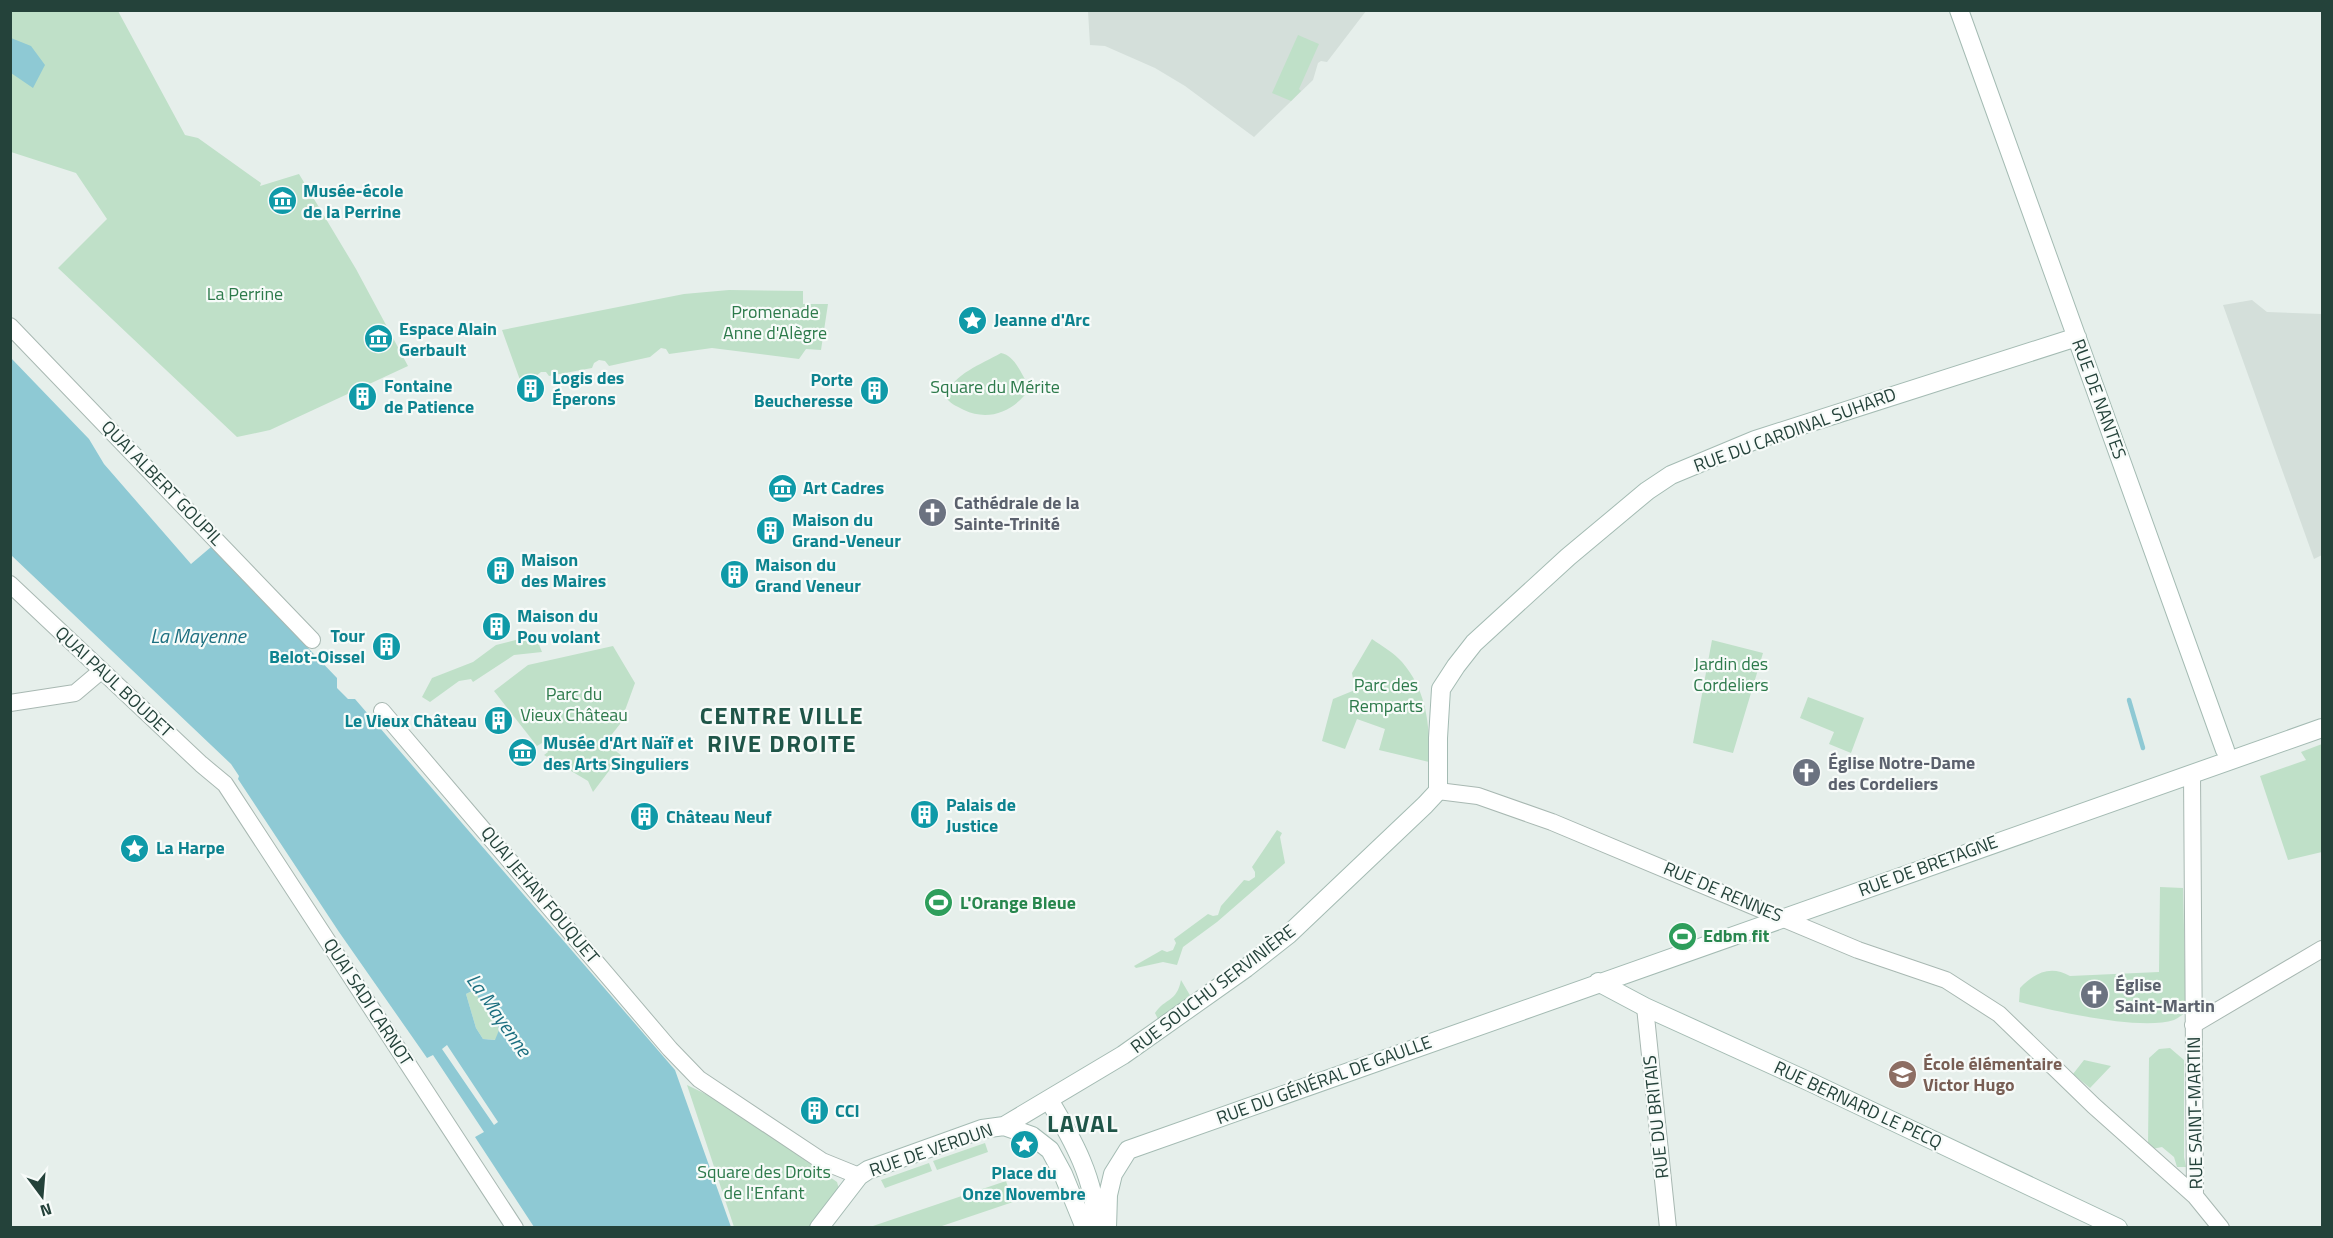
<svg xmlns="http://www.w3.org/2000/svg" width="2333" height="1238" font-family="'Titillium Web',sans-serif">
<style>
.built{fill:#d4dfda}
.green{fill:#bfe0c8}
.water{fill:#8ec9d4;fill-rule:evenodd}
.lines{fill:none;stroke-linecap:round;stroke-linejoin:round}
.stream{stroke:#8ec9d4;stroke-width:4.5}
.tertiary-casing{stroke:#a8b8b2;stroke-width:18}
.secondary-casing{stroke:#a4bbb3;stroke-width:20}
.tertiary{stroke:#fff;stroke-width:16}
.secondary{stroke:#fff;stroke-width:18}
.labels{text-anchor:middle;stroke-width:4.5;stroke-linejoin:round;paint-order:stroke}
.culture-label{font-size:18px;font-weight:bold;fill:#0d838f;stroke:#f7fbf9;text-anchor:start}
.park-label{font-size:18px;fill:#2d7a4b;stroke:#f7fbf9}
.street-label{font-size:18px;fill:#24423a;stroke:#f7fbf9}
.worship-label{font-size:18px;font-weight:bold;fill:#5b616d;stroke:#f7fbf9;text-anchor:start}
.leisure-label{font-size:18px;font-weight:bold;fill:#27864d;stroke:#f7fbf9;text-anchor:start}
.education-label{font-size:18px;font-weight:bold;fill:#785e54;stroke:#f7fbf9;text-anchor:start}
.water-label{font-size:20px;font-style:italic;fill:#1c6f80;stroke:#f7fbf9}
.district-label{font-size:24px;font-weight:bold;letter-spacing:1.5px;fill:#1f5548;stroke:#f7fbf9}
</style>
<rect width="100%" height="100%" fill="#e6efeb"/>
<path class="built" d="M1088 11H1366L1327 62 1321 61 1318 63 1313 80 1254 137 1185 86 1155 68 1105 46 1090 45Z
M2252 300 2267 312 2322 314V555L2314 559 2223 305Z"/>
<path class="green" d="M11 11H118L185 135 198 138 261 183 260 186 299 174 356 269 408 366 270 430 237 437 58 268 107 219 76 173 11 152Z
M1298 35 1319 44 1299 89 1301 91 1291 101 1272 93Z
M729 290 803 291V304H828L821 350 806 349 799 359 712 348 669 354 666 349 661 348 650 357 609 366 605 361 599 360 594 363 592 368 549 376 546 372H541L536 376 520 380 502 330 684 294Z
M1001 353C1016 356 1022 376 1030 388 1015 411 989 422 964 410 956 406 949 403 945 396 955 373 980 365 1001 353Z
M535 635 542 652 514 655 473 682 471 679 459 681 430 702 422 697 432 678 473 662 496 645Z
M1372 639C1382 646 1394 653 1402 662 1427 691 1430 725 1429 762L1379 750 1385 729 1357 719 1345 749 1322 741 1333 699 1355 690 1352 673Z
M1712 640 1763 653 1733 753 1693 743Z
M613 646 635 683 620 724 605 743 621 755 593 792 588 781 544 755 548 752 542 743 537 746 494 691 528 665Z
M1808 697 1864 718 1851 753 1829 744 1834 732 1800 718Z
M2322 744V852L2288 860 2260 776 2306 760 2301 752Z
M1277 830 1282 833 1280 837 1285 863 1217 922 1183 947 1177 965 1163 962 1136 968 1134 966 1162 950 1167 952 1173 950 1176 943 1174 939 1208 914 1213 916 1218 915 1221 906 1244 880 1249 881 1255 877V872L1252 867Z
M2160 887 2183 888 2186 1012C2182 1015 2178 1018 2174 1020 2140 1031 2055 1011 2019 1002L2020 988C2035 972 2051 965 2070 976L2159 972Z
M1181 980 1191 997 1158 1019 1155 1013C1165 998 1177 1002 1181 980Z
M472 991 476 993 480 1001 493 1008 499 1030 496 1040 483 1039 476 1028 466 994Z
M2170 1048 2184 1060V1157L2186 1167H2177L2174 1157 2162 1147 2152 1149 2148 1145 2149 1058 2159 1049Z
M2084 1060 2111 1066 2090 1088 2073 1074Z
M687 1085 716 1099 837 1182 839 1189 824 1212 810 1227 804 1226 802 1228 734 1227Z
M985 1143 988 1152 937 1170 933 1161Z
M929 1163 932 1171 885 1188 881 1180Z
M1006 1181 1013 1202 939 1227H870Z"/>
<path class="water" d="M11 38 31 46 45 65 33 88 11 73Z
M10 357 89 439 104 464 191 564 211 547 337 678V688L348 699H355L675 1070 731 1227H534L475 1137 484 1132 480 1126 433 1055 427 1058 339 932 238 779 239 776 231 764 11 555ZM472 991 476 993 480 1001 493 1008 499 1030 495 1040 483 1039 476 1028 466 994ZM447 1045 498 1122 494 1125 442 1049Z"/>
<g class="lines">
<path class="stream" d="M2129 700 2143 748"/>
<defs>
<path id="tertiary" d="M10 326 312 640
M10 584 201 764 225 784 515 1228
M10 703 75 693 101 671
M382 711 670 1049 699 1079 822 1161 859 1176
M2192 774 2195 1196 2221 1228
M1438 791 1478 796 1552 822 1858 950 1946 980 1999 1014 2094 1106 2195 1196
M1645 1007 1668 1228
M2193 1025 2322 949"/>
<path id="secondary" d="M1959 10 2225 750
M1598 982 1645 1007 1810 1082 2118 1228
M1049 1100C1072 1138 1097 1182 1096 1228
M1004 1126 1123 1055 1246 968 1288 935 1425 805 1438 791V738L1441 689 1456 666 1474 643 1568 557 1647 491 1671 475 1755 440 2077 337
M819 1228 859 1176 868 1170 982 1129 1004 1126 1032 1136 1050 1150 1063 1174 1085 1228
M1107 1228 1108 1195 1113 1174 1128 1150C1525 1008 1923 867 2322 728"/>
</defs>
<use href="#tertiary" class="tertiary-casing"/>
<use href="#secondary" class="secondary-casing"/>
<use href="#tertiary" class="tertiary"/>
<use href="#secondary" class="secondary"/>
</g>
<defs>
<symbol id="museum-disc" viewBox="-11 -11 22 22"><circle r="9.5" fill="#0f9aa8" stroke="#f7fbf9"/><path d="M0-6L6-3V-2H-6V-3ZM-5-1h2V3h-2ZM-1-1h2V3h-2ZM3-1h2V3H3ZM-6 4H6V6H-6Z" fill="#fff"/></symbol>
<symbol id="sight-disc" viewBox="-11 -11 22 22"><circle r="9.5" fill="#0f9aa8" stroke="#f7fbf9"/><path d="M0-6L1.8-2.2L6-1.7L2.9 1.2L3.7 5.4L0 3.3L-3.7 5.4L-2.9 1.2L-6-1.7L-1.8-2.2Z" fill="#fff"/></symbol>
<symbol id="building-disc" viewBox="-11 -11 22 22"><circle r="9.5" fill="#0f9aa8" stroke="#f7fbf9"/><path d="M-4-6H4V6H1V3H-1V6H-4ZM-2.5-4.3h1.7v1.8h-1.7ZM.8-4.3h1.7v1.8H.8ZM-2.5-1h1.7V.8h-1.7ZM.8-1h1.7V.8H.8Z" fill="#fff"/></symbol>
<symbol id="church-disc" viewBox="-11 -11 22 22"><circle r="9.5" fill="#6b7280" stroke="#f7fbf9"/><path d="M-1.2-6h2.4v3.5h3.3v2.4h-3.3V6h-2.4V-.1h-3.3v-2.4h3.3Z" fill="#fff"/></symbol>
<symbol id="stadium-disc" viewBox="-11 -11 22 22"><circle r="9.5" fill="#2e9e5b" stroke="#f7fbf9"/><path d="M0-5a6.5 5 0 1 0 0 10a6.5 5 0 1 0 0-10ZM-3.5-1.8h7v3.6h-7Z" fill="#fff"/></symbol>
<symbol id="school-disc" viewBox="-11 -11 22 22"><circle r="9.5" fill="#8d6e63" stroke="#f7fbf9"/><path d="M0-5L7-2L0 1L-7-2ZM-4 1L0 2.5L4 1V4Q0 6-4 4Z" fill="#fff"/></symbol>
</defs>
<g fill-rule="evenodd">
<use href="#museum-disc" x="266" y="184" width="33" height="33"/>
<use href="#sight-disc" x="956" y="304" width="33" height="33"/>
<use href="#museum-disc" x="362" y="322" width="33" height="33"/>
<use href="#building-disc" x="514" y="372" width="33" height="33"/>
<use href="#building-disc" x="858" y="374" width="33" height="33"/>
<use href="#building-disc" x="346" y="380" width="33" height="33"/>
<use href="#museum-disc" x="766" y="472" width="33" height="33"/>
<use href="#church-disc" x="916" y="496" width="33" height="33"/>
<use href="#building-disc" x="754" y="514" width="33" height="33"/>
<use href="#building-disc" x="484" y="554" width="33" height="33"/>
<use href="#building-disc" x="718" y="558" width="33" height="33"/>
<use href="#building-disc" x="480" y="610" width="33" height="33"/>
<use href="#building-disc" x="370" y="630" width="33" height="33"/>
<use href="#building-disc" x="482" y="704" width="33" height="33"/>
<use href="#museum-disc" x="506" y="736" width="33" height="33"/>
<use href="#church-disc" x="1790" y="756" width="33" height="33"/>
<use href="#building-disc" x="908" y="798" width="33" height="33"/>
<use href="#building-disc" x="628" y="800" width="33" height="33"/>
<use href="#sight-disc" x="118" y="832" width="33" height="33"/>
<use href="#stadium-disc" x="922" y="886" width="33" height="33"/>
<use href="#stadium-disc" x="1666" y="920" width="33" height="33"/>
<use href="#church-disc" x="2078" y="978" width="33" height="33"/>
<use href="#school-disc" x="1886" y="1058" width="33" height="33"/>
<use href="#building-disc" x="798" y="1094" width="33" height="33"/>
<use href="#sight-disc" x="1008" y="1128" width="33" height="33"/>
</g>
<g class="labels">
<g class="culture-label">
<text x="303" y="197">Musée-école<tspan x="303" dy="21">de la Perrine</tspan></text>
<text x="994" y="326">Jeanne d'Arc</text>
<text x="399" y="335">Espace Alain<tspan x="399" dy="21">Gerbault</tspan></text>
<text x="552" y="384">Logis des<tspan x="552" dy="21">Éperons</tspan></text>
<text x="853" y="386" text-anchor="end">Porte<tspan x="853" dy="21">Beucheresse</tspan></text>
<text x="384" y="392">Fontaine<tspan x="384" dy="21">de Patience</tspan></text>
<text x="803" y="494">Art Cadres</text>
<text x="792" y="526">Maison du<tspan x="792" dy="21">Grand-Veneur</tspan></text>
<text x="521" y="566">Maison<tspan x="521" dy="21">des Maires</tspan></text>
<text x="755" y="571">Maison du<tspan x="755" dy="21">Grand Veneur</tspan></text>
<text x="517" y="622">Maison du<tspan x="517" dy="21">Pou volant</tspan></text>
<text x="365" y="642" text-anchor="end">Tour<tspan x="365" dy="21">Belot-Oissel</tspan></text>
<text x="477" y="727" text-anchor="end">Le Vieux Château</text>
<text x="543" y="749">Musée d'Art Naïf et<tspan x="543" dy="21">des Arts Singuliers</tspan></text>
<text x="946" y="811">Palais de<tspan x="946" dy="21">Justice</tspan></text>
<text x="666" y="823">Château Neuf</text>
<text x="156" y="854">La Harpe</text>
<text x="835" y="1117">CCI</text>
<text x="1024" y="1179" text-anchor="middle">Place du<tspan x="1024" dy="21">Onze Novembre</tspan></text>
</g>
<g class="park-label">
<text x="245" y="300">La Perrine</text>
<text x="775" y="318">Promenade<tspan x="775" dy="21">Anne d'Alègre</tspan></text>
<text x="995" y="393">Square du Mérite</text>
<text x="1731" y="670">Jardin des<tspan x="1731" dy="21">Cordeliers</tspan></text>
<text x="1386" y="691">Parc des<tspan x="1386" dy="21">Remparts</tspan></text>
<text x="574" y="700">Parc du<tspan x="574" dy="21">Vieux Château</tspan></text>
<text x="764" y="1178">Square des Droits<tspan x="764" dy="21">de l'Enfant</tspan></text>
</g>
<g class="street-label">
<text transform="translate(2099 399) rotate(70)" y="6">RUE DE NANTES</text>
<text transform="translate(1795 430) rotate(-20)" y="6">RUE DU CARDINAL SUHARD</text>
<text transform="translate(162 483) rotate(46)" y="6">QUAI ALBERT GOUPIL</text>
<text transform="translate(114 682) rotate(43)" y="6">QUAI PAUL BOUDET</text>
<text transform="translate(1928 866) rotate(-20)" y="6">RUE DE BRETAGNE</text>
<text transform="translate(1723 892) rotate(23)" y="6">RUE DE RENNES</text>
<text transform="translate(540 895) rotate(50)" y="6">QUAI JEHAN FOUQUET</text>
<text transform="translate(1213 989) rotate(-37)" y="6">RUE SOUCHU SERVINIÈRE</text>
<text transform="translate(368 1002) rotate(57)" y="6">QUAI SADI CARNOT</text>
<text transform="translate(1324 1080) rotate(-20)" y="6">RUE DU GÉNÉRAL DE GAULLE</text>
<text transform="translate(1858 1105) rotate(25)" y="6">RUE BERNARD LE PECQ</text>
<text transform="translate(2195 1113) rotate(-91)" y="6">RUE SAINT-MARTIN</text>
<text transform="translate(1656 1117) rotate(-96)" y="6">RUE DU BRITAIS</text>
<text transform="translate(931 1150) rotate(-19)" y="6">RUE DE VERDUN</text>
</g>
<g class="worship-label">
<text x="954" y="509">Cathédrale de la<tspan x="954" dy="21">Sainte-Trinité</tspan></text>
<text x="1828" y="769">Église Notre-Dame<tspan x="1828" dy="21">des Cordeliers</tspan></text>
<text x="2115" y="991">Église<tspan x="2115" dy="21">Saint-Martin</tspan></text>
</g>
<g class="leisure-label">
<text x="960" y="909">L'Orange Bleue</text>
<text x="1703" y="942">Edbm fit</text>
</g>
<g class="education-label">
<text x="1923" y="1070">École élémentaire<tspan x="1923" dy="21">Victor Hugo</tspan></text>
</g>
<g class="water-label">
<text x="198" y="643">La Mayenne</text>
<text transform="translate(499 1015) rotate(55)" y="7">La Mayenne</text>
</g>
<g class="district-label">
<text x="782" y="724">CENTRE VILLE<tspan x="782" dy="28">RIVE DROITE</tspan></text>
<text x="1083" y="1132">LAVAL</text>
</g>
</g>
<rect width="2333" height="1238" fill="none" stroke="#24423a" stroke-width="24"/>
<g transform="translate(42 1196) rotate(164)" stroke="#f7fbf9" stroke-width="4.5" paint-order="stroke">
<path d="M0-4.5L10 22L0 15L-10 22Z" fill="#24423a"/>
<text y="-9" font-size="16" font-weight="bold" text-anchor="middle" fill="#24423a">N</text>
</g>
</svg>
